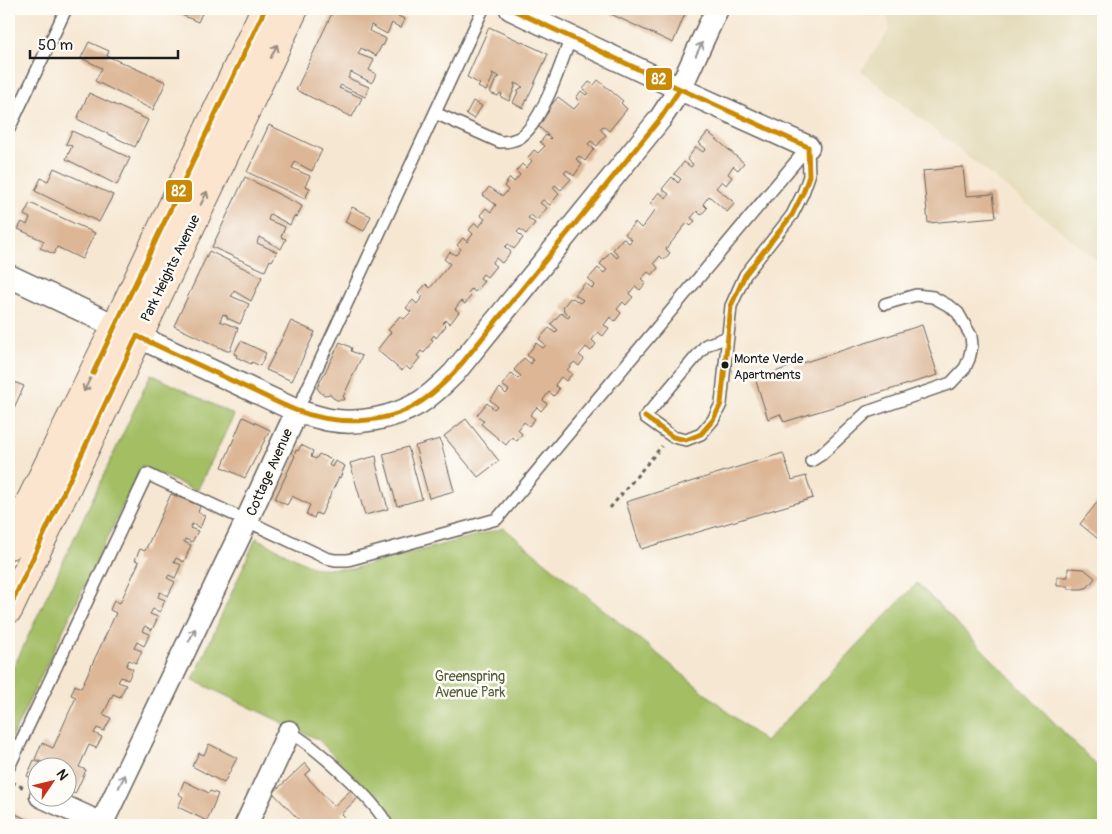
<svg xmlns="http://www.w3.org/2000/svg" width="1112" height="834" font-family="Pangolin,sans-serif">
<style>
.built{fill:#e4dbba}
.park{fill:#a3be64;stroke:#606d40}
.building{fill:#dcb695}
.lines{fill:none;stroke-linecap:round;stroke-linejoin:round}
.lane-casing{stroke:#68635c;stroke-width:14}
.street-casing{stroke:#68635c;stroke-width:25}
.secondary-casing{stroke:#68635c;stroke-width:30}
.path{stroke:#68635c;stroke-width:3;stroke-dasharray:4 4;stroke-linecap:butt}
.lane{stroke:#fff;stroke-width:11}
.street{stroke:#fff;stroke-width:22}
.secondary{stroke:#fbe5cf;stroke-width:28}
.bus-1-casing{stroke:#fdfcf7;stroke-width:9}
.bus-1{stroke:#cb8a06;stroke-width:5}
.oneway{stroke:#999}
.oneway2{stroke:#978b7e}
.bus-dot{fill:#1c1c1c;stroke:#fdfcf7;stroke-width:2}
.labels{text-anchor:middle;stroke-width:5;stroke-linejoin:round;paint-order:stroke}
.bus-label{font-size:13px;fill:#1c1c1c;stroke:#fdfcf7;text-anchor:start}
.street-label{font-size:14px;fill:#1c1c1c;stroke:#fdfcf7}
.park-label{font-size:14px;fill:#525d39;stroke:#fdfcf7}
.line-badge{stroke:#fdfcf7;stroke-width:2}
.badge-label{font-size:14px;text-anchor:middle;font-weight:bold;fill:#fff}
</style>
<rect width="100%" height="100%" fill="#fdfcf7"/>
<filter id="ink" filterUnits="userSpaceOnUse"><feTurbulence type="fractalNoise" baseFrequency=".02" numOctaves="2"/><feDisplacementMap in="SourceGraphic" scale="10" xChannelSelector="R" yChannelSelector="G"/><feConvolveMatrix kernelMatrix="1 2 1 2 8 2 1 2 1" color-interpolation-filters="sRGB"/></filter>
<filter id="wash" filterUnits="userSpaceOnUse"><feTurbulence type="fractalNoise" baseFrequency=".0096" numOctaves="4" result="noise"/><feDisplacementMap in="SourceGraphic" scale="20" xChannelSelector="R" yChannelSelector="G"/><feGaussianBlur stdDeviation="1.12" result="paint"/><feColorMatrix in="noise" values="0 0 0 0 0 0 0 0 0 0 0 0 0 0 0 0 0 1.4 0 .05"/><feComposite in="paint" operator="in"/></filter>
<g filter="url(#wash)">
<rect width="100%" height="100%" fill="#f6e7d2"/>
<path class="built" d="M886 9H1103V265L861 71 890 29Z"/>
<path class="park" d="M151 374 234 415 197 491 142 466 9 743V677Z
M504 528 765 742 917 583 1103 772V825H395L393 820 319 740 193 680 256 538 315 568 352 569Z"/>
<g id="blocks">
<path class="building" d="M168 9H204L198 22Z
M334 9H381L405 19 401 28 392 23 387 34 371 25 369 31 385 38 386 40 383 46 382 45 376 56 361 48 358 54 374 60 369 70 376 74 372 83 351 72 348 78 369 87 365 97 341 85 339 88 362 98 352 117 296 90Z
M600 9H687L673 43Z
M489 27 548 54 523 108 513 103 519 89 523 87 514 83 515 87 509 101 501 97 502 94 500 93 498 96 490 93 496 79 500 77 492 73 493 77 486 91 478 87 480 84 467 77Z
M89 42 109 51 107 56 166 82 153 110 95 81 102 68 81 58Z
M598 80 623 101 621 103 627 109 609 131 603 126 600 129 606 135 597 146 591 141 588 144 594 149 585 161 579 156 576 159 582 164 574 176 567 170 564 173 571 179 561 190 555 185 553 188 559 194 550 205 543 200 540 203 547 208 537 220 531 215 528 218 535 223 526 234 520 229 517 232 523 238 514 249 508 244 505 247 511 252 502 263 496 258 492 263 496 266 487 277 483 274 480 278 484 281 475 292 471 289 468 293 471 296 465 304 461 301 455 309 459 312 450 324 446 320 443 323 446 326 436 338 434 335 431 339 433 340 424 353 421 351 417 356 420 358 410 370 406 366 402 371 377 350 391 332 388 330 400 316 404 319 411 312 406 308 413 300 417 304 423 296 419 292 426 284 430 288 450 264 444 259 450 252 456 255 461 249 457 245 463 238 467 242 473 234 469 230 475 223 479 227 485 219 480 215 486 208 491 212 496 205 483 195 489 187 503 196 508 190 504 186 510 178 514 182 520 175 516 171 522 164 526 168 532 161 528 157 534 150 538 153 545 146 540 142 546 135 550 139 551 138 538 126 549 111 547 110 558 97 574 109 580 102 576 98 581 91 586 95 588 93 583 89 589 82 594 85Z
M89 93 148 120 135 147 77 119Z
M473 101 482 106 474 119 466 114Z
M269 125 322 150 312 171 295 162 292 168 310 176 305 186 310 188 305 199 247 172Z
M72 131 130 158 117 185 66 159 72 146 66 144Z
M708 132 744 163 738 170 733 166 728 174 732 177 726 185 722 181 716 188 735 203 727 212 709 196 703 204 707 208 701 215 697 211 691 218 695 221 691 226 687 223 666 249 670 253 664 260 660 256 654 263 658 268 652 275 648 272 641 279 646 283 640 290 635 286 629 294 633 297 626 305 623 302 617 309 621 313 615 321 610 317 604 325 609 328 603 336 598 332 592 340 596 344 591 351 586 347 579 355 584 359 579 366 574 362 568 369 567 370 572 374 566 381 561 377 555 385 559 389 554 396 549 392 543 400 547 404 541 411 537 407 530 415 535 419 529 426 524 422 518 430 522 434 517 441 512 437 506 445 481 424 484 421 477 415 487 403 494 409 497 406 490 400 500 388 506 394 509 390 502 385 512 373 518 379 521 376 514 370 524 358 531 364 533 360 527 355 536 343 543 348 546 345 539 339 549 328 555 333 558 330 551 324 561 313 568 318 570 316 563 310 564 309 563 307 570 298 572 299 573 298 580 303 583 300 575 295 585 283 592 288 595 285 588 279 598 268 604 273 607 270 600 264 610 252 617 258 619 255 613 250 623 238 629 243 632 240 625 234 635 222 641 228 644 225 656 209 650 204 659 192 666 198 669 194 662 189 672 177 678 183 681 179 674 174 684 162 691 167 693 164 687 159 696 147 703 152 706 149 699 143Z
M963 167 966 196 993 194 996 217 928 223 923 171Z
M54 168 113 195 99 222 35 191 41 178 48 181Z
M245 177 302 206 297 217 294 216 290 225 270 214 268 220 285 227 281 237 286 239 281 249 259 237 257 243 277 252 272 261 270 260 265 271 212 247Z
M30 203 95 233 82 259 57 247 54 254 40 248 44 241 18 229 22 222 27 225 30 218 24 215Z
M352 207 371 216 364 231 345 222Z
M209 251 262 277 251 301 234 291 233 294 231 296 249 304 240 324 227 318V316L223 314 220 321 238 328 230 351H227L174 326Z
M291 321 315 332 292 381 266 370Z
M922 325 938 375 784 422 780 414 768 419 755 378Z
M241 341 266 353 260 366 252 362 251 364 236 357 237 355 234 354Z
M340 342 352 348 351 351 362 356 343 397 345 398 343 400H337L333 398 330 394 325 395 321 393 317 388Z
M9 380 24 386 13 410 9 408Z
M243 417 270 430 245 478 222 467Z
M466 419 499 461 478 477 444 436Z
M440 439 454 491 429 498 415 446Z
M301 445 313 451 311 457 316 459 319 454 332 460 329 465 332 467 335 461 345 466 340 478 339 477 321 515 316 513 314 518 306 514 310 505 292 496 287 505 275 499 295 456 294 455 296 450 298 451Z
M408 447 422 499 397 506 383 454Z
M783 453 792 480 806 476 813 498 641 549 626 502Z
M376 456 377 462 376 463 388 509 365 515 350 463Z
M171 494 200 506 198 512 205 516 200 528 192 524 190 528 198 531 192 542 185 539 184 542 191 545 184 562 176 558 174 562 181 565 175 578 169 575 167 578 175 582 168 596 160 592 158 597 165 600 160 612 153 609 150 614 158 617 152 630 145 626 142 631 150 634 144 646 137 642 134 648 142 651 136 663 129 660 126 666 133 669 128 680 121 677 118 682 126 685 120 697 113 694 105 711 103 714 111 718 104 731 97 728 94 733 102 737 96 748 89 745 79 767 86 770 75 794 68 790V766H38V781L27 776 34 760 44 765 45 764 35 759 42 743 53 748 76 697 71 695 75 685 81 688 116 613 110 610 114 600 120 603 139 562 135 560 140 549 145 551Z
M1103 495V543L1080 524Z
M1068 568 1084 569 1095 578 1088 587 1082 589H1068V586H1057V577H1068Z
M209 744 237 758 224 783 192 766 199 753 204 755Z
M305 763 311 770 305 775 334 806 352 789 359 797 341 814 352 825H304L273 793Z
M184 781 209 793 210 791 218 794 207 821 178 807 183 797 179 794Z
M9 811 39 825H9Z"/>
</g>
</g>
<g filter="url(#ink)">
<use href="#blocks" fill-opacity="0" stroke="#68635c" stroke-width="1"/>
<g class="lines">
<defs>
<path id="lane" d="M435 113 500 142C506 142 513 141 519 138 542 124 561 63 571 37
M9 129 66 9
M728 337 706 345 645 417 673 437 686 440 701 434 713 420 721 404 731 306 745 275 792 215 803 193 809 176 808 147
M297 411 483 9
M811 461 822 454 867 412 951 383 965 368 969 359 972 346 971 336 958 313 951 307 933 297 916 295 885 304
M289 732C313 744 376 801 387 825
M9 767 147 474 326 558 335 560H348L497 519 808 147"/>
<path id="street" d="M511 9 680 89 808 147
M9 276 297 411C308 414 319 418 330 420 358 425 394 418 419 403 432 395 443 384 454 373L660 119 680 89 717 9
M41 796 102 824
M101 825 247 520 297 411
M246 825 289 732"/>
<path id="secondary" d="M9 545 116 326 265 9
M9 609 294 9"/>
</defs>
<use href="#lane" class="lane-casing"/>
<use href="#street" class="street-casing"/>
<use href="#secondary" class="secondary-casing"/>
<path class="path" d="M610 508 662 446
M12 782 24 788"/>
<use href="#lane" class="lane"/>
<use href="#street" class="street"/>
<use href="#secondary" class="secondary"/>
<defs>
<path id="bus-1" d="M511 9 680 89 808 147
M93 373 265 9
M645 417 673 437 686 440 701 434 713 420 721 404 731 306 745 275 792 215 803 193 809 176 808 147
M9 609 137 336C172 353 208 369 243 386 261 394 277 403 295 410 335 425 383 426 419 403 432 395 443 384 454 373L660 119 680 89"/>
</defs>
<use href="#bus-1" class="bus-1-casing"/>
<use href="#bus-1" class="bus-1"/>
</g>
<defs><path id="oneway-shaft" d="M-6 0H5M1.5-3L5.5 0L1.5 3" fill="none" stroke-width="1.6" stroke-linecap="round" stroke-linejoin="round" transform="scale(1.25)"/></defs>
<g class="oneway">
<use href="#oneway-shaft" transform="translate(699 49) rotate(-65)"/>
<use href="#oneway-shaft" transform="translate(192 635) rotate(-64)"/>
<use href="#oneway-shaft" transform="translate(122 781) rotate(-64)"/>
</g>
<g class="oneway2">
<use href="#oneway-shaft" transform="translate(274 51) rotate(-64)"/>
<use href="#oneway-shaft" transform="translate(204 198) rotate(-64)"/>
<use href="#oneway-shaft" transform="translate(87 385) rotate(116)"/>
</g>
</g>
<circle class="bus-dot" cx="725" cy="365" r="4.5"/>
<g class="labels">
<g class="bus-label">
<text x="734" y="363">Monte Verde<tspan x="734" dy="16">Apartments</tspan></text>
</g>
<g class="street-label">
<text transform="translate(170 268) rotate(-64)" y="5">Park Heights Avenue</text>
<text transform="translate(269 472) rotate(-66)" y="5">Cottage Avenue</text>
</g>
<g class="park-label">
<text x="470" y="681">Greenspring<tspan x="470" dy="16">Avenue Park</tspan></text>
</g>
</g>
<g class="line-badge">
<rect x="645" y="67" width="28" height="24" rx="5" fill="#cb8a06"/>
<rect x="165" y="179" width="28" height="24" rx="5" fill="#cb8a06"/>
</g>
<g class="badge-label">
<text x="659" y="84">82</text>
<text x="179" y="196">82</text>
</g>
<rect width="1112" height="834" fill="none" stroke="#fdfcf7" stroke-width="30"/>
<g transform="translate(52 782) rotate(55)"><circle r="24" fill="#fdfcf7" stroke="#a3a29f"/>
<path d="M0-4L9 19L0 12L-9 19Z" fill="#c8321e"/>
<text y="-8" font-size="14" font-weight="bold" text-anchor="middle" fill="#1c1c1c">N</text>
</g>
<path d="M30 50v8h148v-8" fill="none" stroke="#1c1c1c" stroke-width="2.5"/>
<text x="38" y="50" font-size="15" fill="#1c1c1c" stroke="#fdfcf7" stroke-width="4" paint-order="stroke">50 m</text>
</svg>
